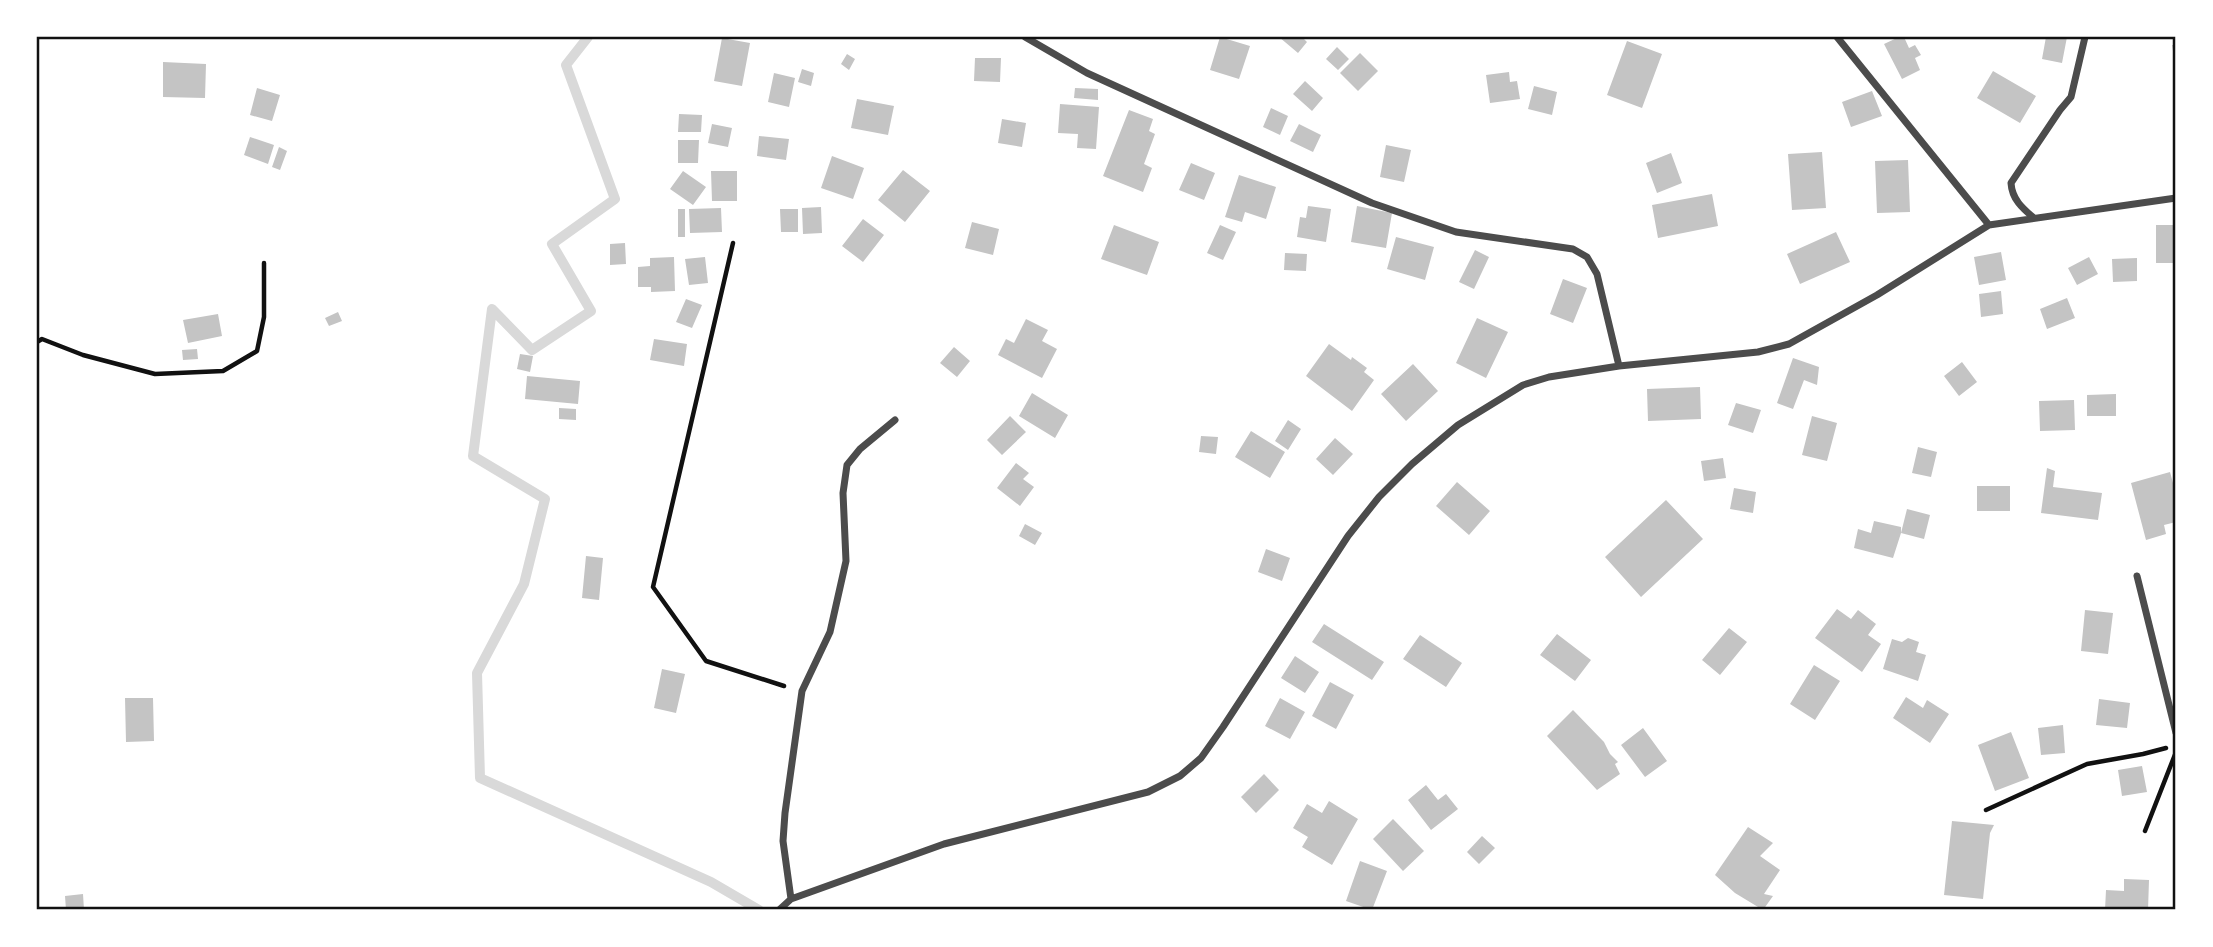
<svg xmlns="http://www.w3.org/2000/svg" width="2213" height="947" font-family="Rubik,sans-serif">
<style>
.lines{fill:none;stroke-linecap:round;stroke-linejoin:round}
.stream{stroke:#d9d9d9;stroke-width:10}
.building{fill:#c4c4c4}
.path{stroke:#111;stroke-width:4.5}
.minor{stroke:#4c4c4c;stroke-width:7}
.neatline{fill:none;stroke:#111;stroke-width:2.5}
</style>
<rect width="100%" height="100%" fill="#fff"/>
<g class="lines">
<path class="stream" d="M588 37 566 65 615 199 552 244 591 311 532 350 492 309 473 456 545 499 524 584 477 673 480 778 711 882 759 910"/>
</g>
<path class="building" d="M1220 37 1250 46 1239 79 1210 70Z
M1279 37H1302L1307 42 1298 53Z
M1899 37H1904L1909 48 1915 45 1921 55 1915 58 1920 70 1902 79 1884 44Z
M2046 37H2067L2062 63 2042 59Z
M722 38 750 43 742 86 714 81Z
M1627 41 1662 54 1642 108 1607 95Z
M2172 45H2176V63H2175Z
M1337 47 1349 59 1338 70 1326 59Z
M1360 53 1378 71 1358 91 1340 73Z
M847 54 855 59 849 70 841 64Z
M975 58H1001L1000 82 974 81Z
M163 62 206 64 205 98 163 97Z
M802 69 814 73 811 86 798 82Z
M1993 71 2036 96 2020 123 1977 98Z
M1509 72 1510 82 1517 81 1520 99 1490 103 1486 75Z
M774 73 795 78 789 107 768 102Z
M1305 81 1323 98 1312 111 1293 94Z
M1534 86 1557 92 1552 115 1528 109Z
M257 88 280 95 272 121 250 115Z
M1075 88 1098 89V100L1074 98Z
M1872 91 1882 116 1851 127 1842 102Z
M857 99 894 106 888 135 851 128Z
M1060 104 1099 107 1096 149 1077 148 1078 134 1058 133Z
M1271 108 1288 116 1280 135 1263 127Z
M1129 110 1153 119 1149 131 1155 134 1144 164 1152 168 1143 192 1103 176Z
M679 114 702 115 701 132H678Z
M1002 119 1026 123 1022 147 998 143Z
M712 124 732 128 728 147 708 143Z
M1299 124 1321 135 1313 152 1290 141Z
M759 136 789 139 786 160 757 156Z
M250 137 274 145 268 164 244 155Z
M678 140H699L698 163H678Z
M1386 145 1411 150 1404 182 1380 177Z
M279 147 287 151 280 170 272 167Z
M1822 152 1826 208 1792 210 1788 154Z
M1671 153 1682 183 1657 193 1646 163Z
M832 156 864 168 853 199 821 188Z
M1908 160 1910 212 1877 213 1875 161Z
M1191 163 1215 173 1204 200 1179 190Z
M903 170 930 191 905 222 878 200Z
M683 171 706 187 693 205 670 189Z
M711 171H737V201H712Z
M1239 175 1276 187 1266 219 1245 212 1242 222 1225 217Z
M1712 194 1718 226 1658 238 1652 205Z
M1308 206 1331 209 1326 242 1297 237 1300 217 1306 218Z
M1357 206 1392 213 1386 248 1351 242Z
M821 207 822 233 803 234 802 208Z
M721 208 722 232 690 233 689 209Z
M678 209H685V237H678Z
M780 209H798V232H781Z
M863 219 884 235 863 262 842 246Z
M972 222 999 229 993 255 965 248Z
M1114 225 1159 242 1147 275 1101 259Z
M1220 225 1236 232 1223 260 1207 253Z
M2156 225H2176V263H2156Z
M1836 232 1850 262 1800 284 1787 254Z
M1396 237 1434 247 1425 280 1387 269Z
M625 243 626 264 610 265V244Z
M1475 250 1489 257 1474 289 1459 282Z
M2001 252 2006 280 1979 285 1974 257Z
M1285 253 1307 254 1306 271 1284 270Z
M674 257 675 291 651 292V287H638V267L650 266V258Z
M705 257 708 283 689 285 685 259Z
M2089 257 2098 274 2077 285 2068 268Z
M2137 258V281L2113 282 2112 259Z
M1563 279 1587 288 1573 323 1550 314Z
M2001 291 2003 314 1981 317 1979 294Z
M2067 298 2075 318 2047 329 2040 309Z
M686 299 702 305 692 328 676 322Z
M338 312 342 321 329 326 325 318Z
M218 314 222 336 188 343 183 320Z
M1477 318 1508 332 1486 378 1456 363Z
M1026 319 1048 330 1042 341 1057 349 1042 378 998 355 1006 339 1014 343Z
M654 339 687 344 684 366 650 360Z
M1329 344 1351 360 1352 357 1367 368 1364 372 1374 380 1352 411 1306 376Z
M954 347 970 361 957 377 940 363Z
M197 349 198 359 183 360 182 350Z
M520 354 533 356 530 372 517 369Z
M1793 358 1819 367 1817 385 1804 380 1793 409 1777 403Z
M1962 362 1977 382 1959 396 1944 376Z
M1413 364 1438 391 1406 421 1381 394Z
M527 376 580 381 578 404 525 399Z
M1700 387 1701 419 1648 421 1647 389Z
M1032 393 1068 415 1055 438 1019 416Z
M2116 394V416H2087V395Z
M2074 400 2075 430 2040 431 2039 401Z
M1736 403 1761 410 1753 433 1728 425Z
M559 408 576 409V420L559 419Z
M1010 416 1026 432 1002 455 987 440Z
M1812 416 1837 423 1827 461 1802 455Z
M1288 420 1301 429 1288 450 1275 441Z
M1251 431 1285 452 1270 478 1235 457Z
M1201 436 1218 437 1216 454 1199 452Z
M1335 438 1353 454 1333 475 1316 459Z
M1918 447 1937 452 1931 477 1912 473Z
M1723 458 1726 478 1704 481 1701 461Z
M1016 463 1029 473 1023 479 1034 487 1020 506 997 488Z
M2047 468 2055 471 2053 487 2102 493 2098 520 2041 513Z
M2170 472 2176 494V522L2164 525 2166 534 2146 540 2131 483Z
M1457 482 1490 511 1469 535 1436 506Z
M1977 486H2010V511H1977Z
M1734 488 1756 492 1753 513 1730 509Z
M1666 500 1703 539 1641 597 1605 557Z
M1907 509 1930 515 1924 539 1901 533 1893 558 1854 548 1858 529 1871 533 1874 521 1901 527V533Z
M1025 524 1042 533 1035 545 1019 536Z
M1266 549 1290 558 1282 581 1258 572Z
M586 556 603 558 599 600 582 598Z
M1837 609 1851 619 1858 610 1876 624 1868 635 1881 644 1862 672 1815 638Z
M2085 610 2113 613 2108 654 2081 651Z
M1324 624 1384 662 1372 680 1312 642Z
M1729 628 1747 642 1720 675 1702 660Z
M1557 634 1591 660 1575 681 1540 655Z
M1420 635 1462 663 1446 687 1403 659Z
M1908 638 1919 642 1916 652 1926 655 1918 681 1883 669 1892 639 1902 642Z
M1295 656 1319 672 1305 693 1281 678Z
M1814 665 1840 681 1815 720 1790 704Z
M662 669 685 674 676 713 654 708Z
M1330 682 1354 695 1336 729 1312 716Z
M1906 697 1923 708 1927 700 1949 714 1930 743 1893 718Z
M125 698H153L154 741 126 742Z
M1280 698 1305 712 1290 739 1265 726Z
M2099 699 2130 703 2127 728 2096 725Z
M1573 710 1604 742 1610 754 1618 762 1615 764 1620 774 1597 790 1547 736Z
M2063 725 2065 753 2041 755 2038 728Z
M1643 728 1667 761 1645 777 1621 745Z
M2011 732 2029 778 1995 791 1978 745Z
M2142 766 2147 792 2122 796 2118 770Z
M1264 774 1279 790 1256 813 1241 797Z
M1426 785 1438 800 1446 794 1458 809 1431 830 1408 800Z
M1329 801 1358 819 1332 865 1302 847 1308 837 1293 828 1307 804 1322 813Z
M1393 819 1424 851 1403 871 1373 839Z
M1952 821 1994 825 1990 833 1983 899 1944 895Z
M1748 827 1773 843 1760 856 1780 870 1764 894 1773 896 1763 910 1735 893 1715 875Z
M1482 836 1495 848 1479 864 1467 852Z
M1360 861 1387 871 1372 910 1346 901Z
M2124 879 2149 880 2148 910H2105L2106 890 2124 891Z
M83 894 84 910H66L65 896Z"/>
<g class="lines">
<path class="path" d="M733 243 653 587 706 661 784 686
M37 342 42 339 83 355 155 374 223 371 257 351 264 317V263
M1986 810 2087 764 2143 754 2166 748
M2145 831 2176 752"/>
<path class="minor" d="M1025 37 1087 73 1372 203 1456 232 1573 249 1587 257 1597 274 1619 366
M1837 37 1989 225
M2034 218C2022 208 2012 199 2011 183L2060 110 2071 97 2085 37
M2137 576 2176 733
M791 899 783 841 785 813 802 691 830 632 846 561 843 493 847 465 860 449 895 420
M779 910 791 899 944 844 1148 792 1180 776 1201 758 1223 727 1348 536 1379 497 1412 464 1458 425 1523 385 1549 377 1619 366 1758 352 1789 344 1877 295 1989 225 2176 198"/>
</g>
<rect width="2213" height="947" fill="none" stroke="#ffffff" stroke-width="77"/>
<rect x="38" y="38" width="2136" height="870" class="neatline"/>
</svg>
